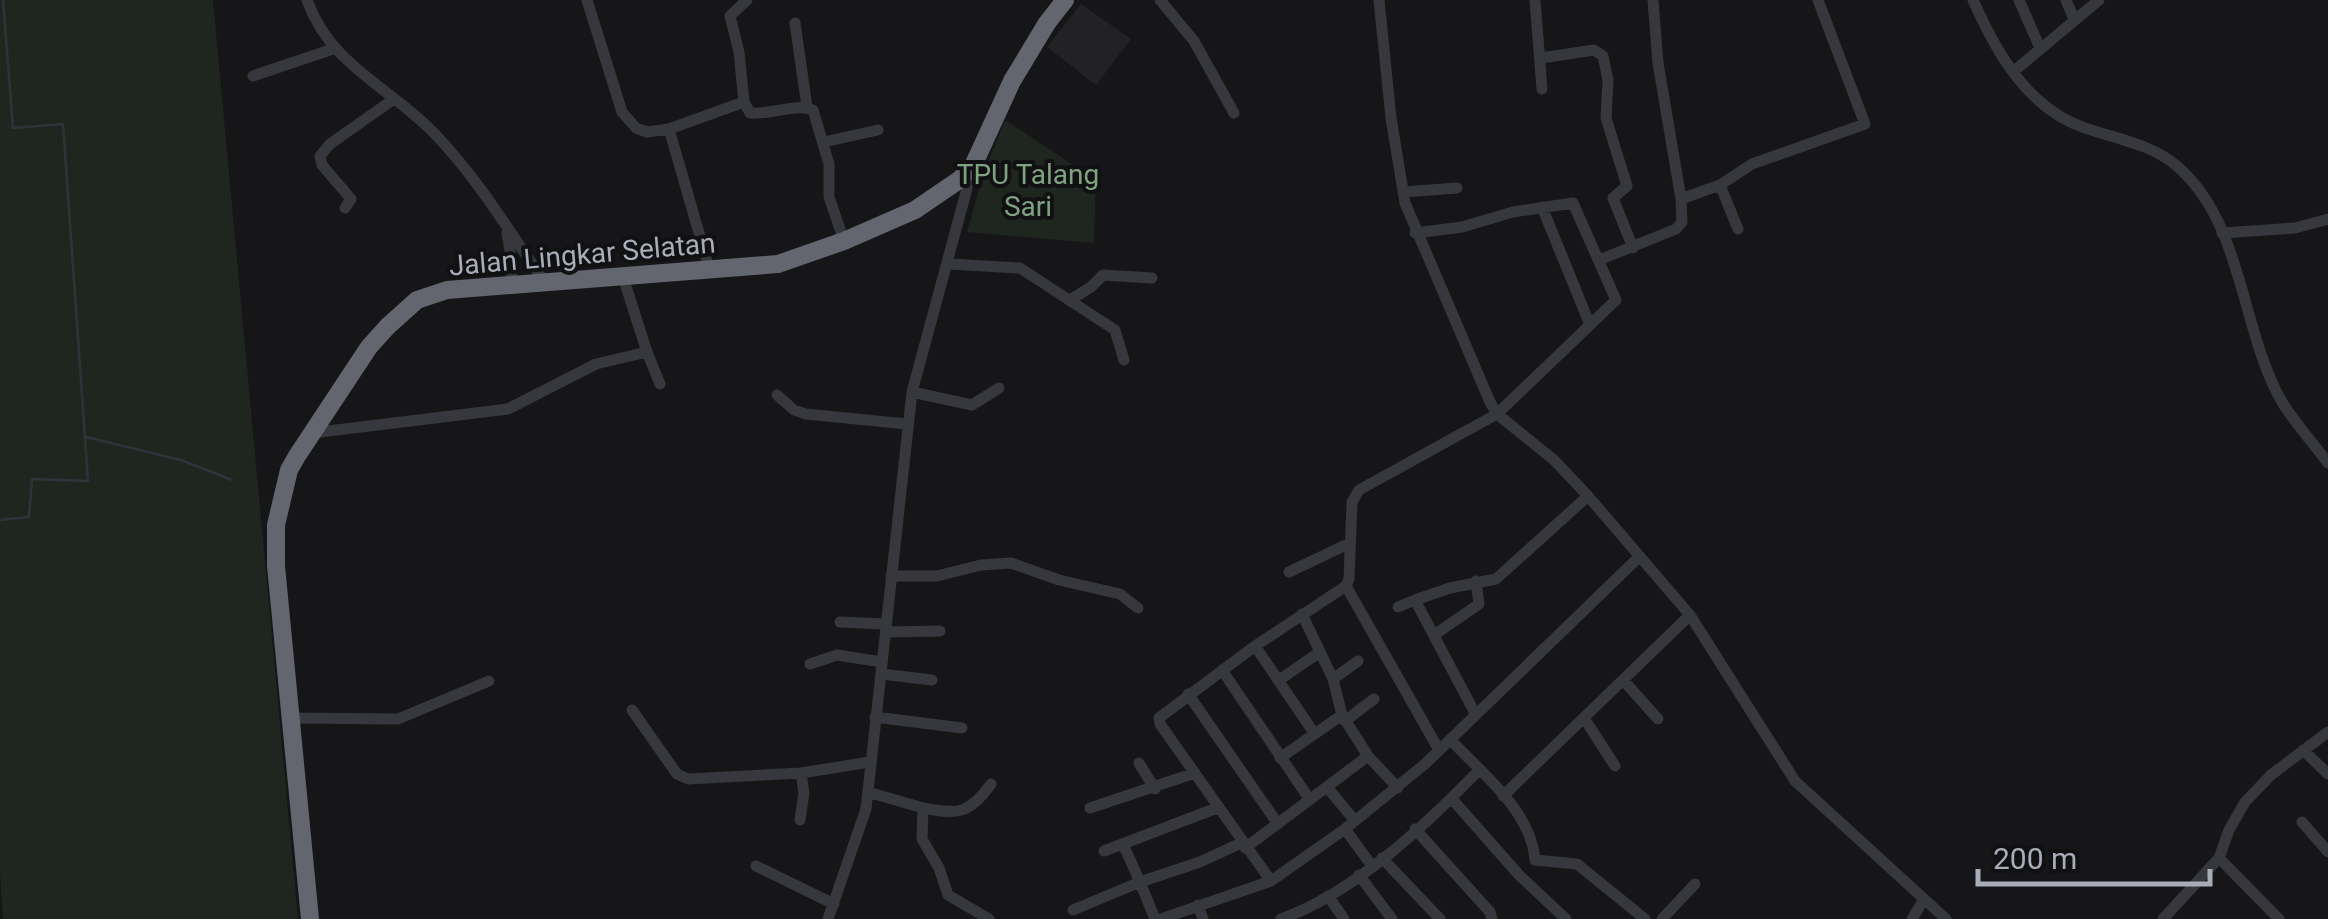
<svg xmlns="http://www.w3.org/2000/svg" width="2328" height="919" font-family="Roboto,sans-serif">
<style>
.built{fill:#222225}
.green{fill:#1e261f}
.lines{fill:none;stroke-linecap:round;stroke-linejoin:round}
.stream{stroke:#2c353c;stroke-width:2.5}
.minor{stroke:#37383d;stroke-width:11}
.highway{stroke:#63666e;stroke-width:18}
.labels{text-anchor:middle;stroke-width:8;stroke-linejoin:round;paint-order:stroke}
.park-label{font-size:28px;fill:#7fa381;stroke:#111113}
.street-label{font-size:28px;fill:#a8adb8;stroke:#111113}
</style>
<rect width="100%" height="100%" fill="#161618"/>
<path class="built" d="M1081 4 1131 39 1096 85 1047 47Z"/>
<path class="green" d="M0 0H213L298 919H3L0 873Z
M1005 120 1096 180 1094 243 967 232 983 175Z"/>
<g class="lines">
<path class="stream" d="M86 437 181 460 232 480
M0 520 29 517 32 479 88 481 63 124 13 128 3 0"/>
<path class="minor" d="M307 0C330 65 388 86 433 132 476 176 509 231 544 281
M587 0 622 112 636 128 647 132 669 129 744 102
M747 0 730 16 739 52 744 102 750 113C771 115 794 103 813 110L829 164V197L844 241
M1160 0 1194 41 1234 113
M1379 0 1391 118 1405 203 1490 402 1497 414 1554 460 1588 496 1690 615 1795 781 1946 919
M1535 0 1542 89
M1973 0C1996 52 2028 109 2085 128 2117 139 2151 144 2177 166 2244 224 2240 329 2282 402 2295 423 2313 443 2328 463
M2019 0 2040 48
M2066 0 2074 19
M795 23 807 107
M1541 58 1594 50 1603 56 1608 80 1606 118 1627 186 1613 198 1633 248
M2013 72 2099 0
M253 76 333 49
M669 129 710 271
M824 142 878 130
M1720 185 1738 229
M1403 192 1457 188
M1681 199 1720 185 1752 164 1865 124 1818 0
M1542 207 1590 325
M345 208 351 199 322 165 320 156 330 144 394 99
M507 233 512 262 511 283
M2222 233 2295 228 2328 219
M1599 260 1676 229 1682 222 1681 199 1658 63 1653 0
M949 264 1020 268 1115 330 1124 360
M1070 300 1091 287 1103 275 1152 278
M647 352 660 384
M912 392 972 405 999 388
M777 395 794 410 806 414 907 424
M312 433 508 409 596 364 647 352 623 277
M1289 572 1350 543
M891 576H937L981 565 1011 563 1059 580 1120 594 1138 608
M1346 586 1439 750
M1398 607 1415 600
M1302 614 1333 679 1342 715 1368 756
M840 622 885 624
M886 632 940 631
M1434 635 1479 604 1476 581
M1255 646 1314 733
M810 664 837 655 882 662
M1222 670 1310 800
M881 674 932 680
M1333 679 1358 661
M1279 680 1320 652
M1623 680 1658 719
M1188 694 1278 824
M632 710 677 774 688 779 801 773 870 762
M1476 715 1415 600 1450 588 1496 579 1588 496
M875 717 962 728
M291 718 398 719 489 681
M1584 718 1615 766
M1345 721 1374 699
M1450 739C1482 774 1531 810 1535 860L1577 864 1645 919
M2303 750 2328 774
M1280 758 1342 715
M1139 763 1155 789
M1327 787 1355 821
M868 792 923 808 922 839 939 868 948 895 989 919
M1503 796 1690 615
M1452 799 1519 875 1566 919
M923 808C958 815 969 814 991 784
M1090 808 1195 773
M800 820 804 793 801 773
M2302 822 2328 852
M1345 829 1372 866
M1415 829 1490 912 1492 919
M1245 848 1368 756 1398 788
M1104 851 1217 808
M1382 858 1440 919
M2219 858 2279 919
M756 866 834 904
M1359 875 1392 919
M1271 881 1160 724 1159 718 1255 646 1346 586 1349 579 1352 502 1359 490 1497 414 1616 300 1573 203 1513 212 1462 227 1415 233
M1328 896 1344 919
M1198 905 1203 919
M1073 910 1140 882 1123 844
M828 919 866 809 912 392 972 170
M1155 919 1140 882 1200 862 1241 843
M1161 919 1271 881 1345 829 1425 764 1640 556
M1281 919C1354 893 1426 825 1479 770
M1662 919 1695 884
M1912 919 1924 899
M2163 919 2219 858 2229 830 2245 802 2271 775 2328 732"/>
<path class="highway" d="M310 919 276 566V525L289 470 297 456 369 347 388 326 417 300 447 290 778 264 844 241 915 210 959 180 973 166 1012 81 1047 23 1065 0"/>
</g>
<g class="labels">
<g class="park-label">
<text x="1028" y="184">TPU Talang<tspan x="1028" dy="32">Sari</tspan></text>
</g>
<g class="street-label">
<text transform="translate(582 254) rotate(-5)" y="10">Jalan Lingkar Selatan</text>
</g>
</g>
<path d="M1978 869v15h232v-15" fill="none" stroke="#a8adb8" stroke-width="5"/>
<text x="1993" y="869" font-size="30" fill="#a8adb8" stroke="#111113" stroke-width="8" paint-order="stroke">200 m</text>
</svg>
